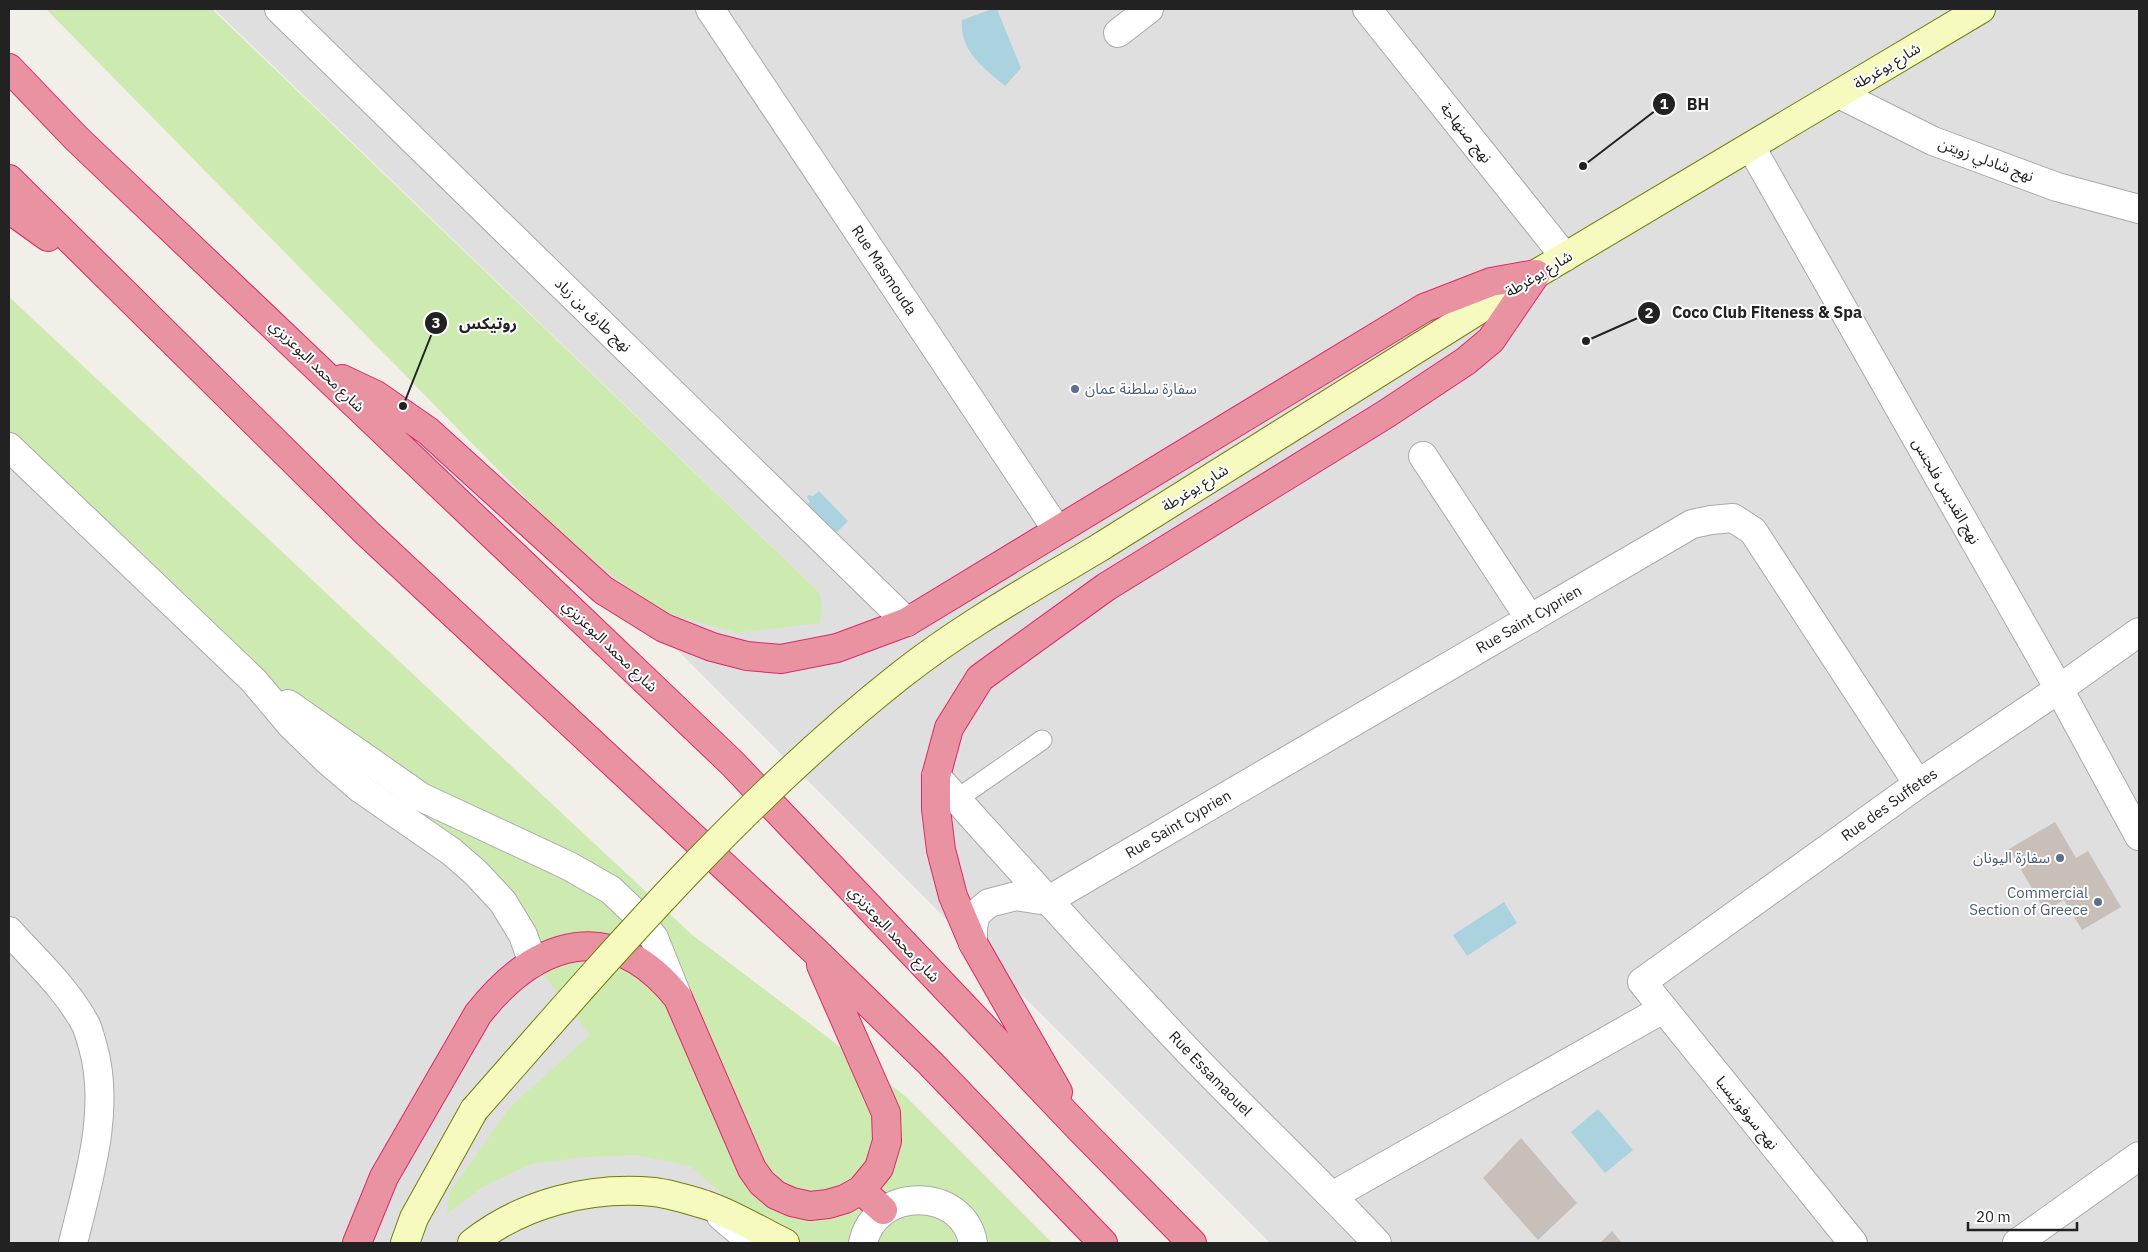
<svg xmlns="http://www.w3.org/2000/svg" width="2148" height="1252" font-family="'IBM Plex Sans','Noto Sans Arabic',sans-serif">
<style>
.residential{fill:#e0dfdf}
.grass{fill:#cdebb0}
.water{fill:#aad3df}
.building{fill:#c7bfb8}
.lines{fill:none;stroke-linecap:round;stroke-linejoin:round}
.service-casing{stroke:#a9a9a9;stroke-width:21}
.minor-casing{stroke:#a9a9a9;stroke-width:30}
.tertiary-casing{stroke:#a9a9a9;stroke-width:30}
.secondary-casing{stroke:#707d05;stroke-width:30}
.motorway-casing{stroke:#dc2a67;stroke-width:30}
.service{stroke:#fff;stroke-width:19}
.minor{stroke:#fff;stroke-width:28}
.tertiary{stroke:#fff;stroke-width:28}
.secondary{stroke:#f7fabf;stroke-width:28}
.motorway{stroke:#e892a2;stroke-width:28}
.secondary-bridge-casing{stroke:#707d05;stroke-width:30;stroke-linecap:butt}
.secondary-bridge{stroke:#f7fabf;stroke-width:28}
.service-dot{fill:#5c6f8a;stroke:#fff;stroke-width:2}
.labels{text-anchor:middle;stroke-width:4;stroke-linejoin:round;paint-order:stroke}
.street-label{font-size:15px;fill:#222;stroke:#fff}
.service-label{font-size:15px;fill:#4e5e75;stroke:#fff;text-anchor:end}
.leader{fill:none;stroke:#222;stroke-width:2}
.callout-dot{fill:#222;stroke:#fff;stroke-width:2}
.mark-label{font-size:15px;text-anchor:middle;font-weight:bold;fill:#fff}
.callout-label{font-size:16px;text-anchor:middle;font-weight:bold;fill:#222;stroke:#fff;stroke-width:4;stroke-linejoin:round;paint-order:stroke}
</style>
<rect width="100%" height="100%" fill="#f2efe9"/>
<path class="residential" d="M214 9H2139V1243H1270L561 534 819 592Z
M9 297 691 934 905 1096 1052 1243H9Z"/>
<path class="grass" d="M46 9H212L819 592 822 606 820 623 737 633 656 610 561 534Z
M9 297 691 934 905 1096 1052 1243H779L690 1166 636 1155 586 1157 531 1164 483 1187 447 1214 449 1193 510 1107 590 1035 525 950 472 874 254 679 9 442Z"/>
<path class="water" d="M992 9H997L1021 68 1005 86C984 68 959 51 962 20Z
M819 491 848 521 835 534 806 505 810 502 807 497 808 495 813 496Z
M1504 902 1517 923 1467 956 1453 935Z
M1598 1109 1633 1150 1605 1173 1571 1132Z"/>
<path class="building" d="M2055 822 2076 858 2088 851 2121 907 2082 930 2064 900 2045 911 2009 849Z
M1521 1138 1577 1203 1538 1240 1483 1178Z
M1612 1231 1622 1243H1600Z"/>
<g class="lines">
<defs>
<path id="service" d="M957 799 1042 740"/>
<g id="minor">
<path d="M279 9 907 622"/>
<path id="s1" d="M710 9 1057 530"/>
<path d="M1367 9 1565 257"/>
<path d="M1118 33 1149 9"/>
<path d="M1751 147 2059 689 2139 836"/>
<path d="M9 447 254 681 291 725 326 759 361 789 452 852 476 873 503 902 523 935 533 963"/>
<path d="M1423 456 1530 619"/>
<path d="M288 704 421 797 569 866 611 890 635 913 654 938 678 998"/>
<path id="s2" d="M936 776C1019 869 1103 961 1189 1052 1251 1117 1316 1178 1377 1243"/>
<path id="s3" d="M1047 901 1692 524 1711 520 1733 518 1753 531 1918 784"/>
<path d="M9 931C36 961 67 989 86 1025 89 1032 91 1040 93 1047 111 1111 88 1181 73 1243"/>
<path d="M973 943V927L976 914 989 903 1016 896 1047 901"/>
<path d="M1332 1196 1663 1009"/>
<path id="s4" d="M1853 1243 1642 982 1918 784 2059 689 2139 632"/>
<path d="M2017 1243 2139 1156"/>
</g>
<path id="tertiary" d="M1839 94 1933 141 2057 187 2139 209
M721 1216 753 1243
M863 1243C875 1186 963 1186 973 1243"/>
<path id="secondary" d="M1102 546 1536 274 1981 9
M405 1243 414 1218 474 1110
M472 1243C523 1203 590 1186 654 1192 671 1194 690 1200 706 1205 729 1212 762 1232 785 1243"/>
<path id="motorway" d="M9 68 76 138 732 763 1080 1129 1192 1243
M9 179 367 533 816 952 930 1063 1103 1243
M9 209 48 237
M342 379 376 395 428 431 603 590 664 628 712 647 747 656 781 659 837 648 907 622 1424 308 1491 282 1536 274
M1058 1092 973 943 953 896 941 850 936 809V776L949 728 980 678 1106 587 1386 414 1466 361 1491 340 1536 274
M861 1190 883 1210
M357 1243 384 1177 478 1014C537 939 613 916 678 998L752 1169 762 1183 776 1195 792 1202 810 1206 828 1204 845 1199 861 1190 879 1168 887 1141 886 1113 821 965"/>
</defs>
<use href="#service" class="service-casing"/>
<use href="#minor" class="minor-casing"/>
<use href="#tertiary" class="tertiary-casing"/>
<use href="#secondary" class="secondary-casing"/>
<use href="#motorway" class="motorway-casing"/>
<use href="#service" class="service"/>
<use href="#minor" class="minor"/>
<use href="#tertiary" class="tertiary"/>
<use href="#secondary" class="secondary"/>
<use href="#motorway" class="motorway"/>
<defs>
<path id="secondary-bridge" d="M474 1110C608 958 741 801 901 675 963 626 1034 587 1102 546"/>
</defs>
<use href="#secondary-bridge" class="secondary-bridge-casing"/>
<use href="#secondary-bridge" class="secondary-bridge"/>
</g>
<g class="service-dot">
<circle cx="1075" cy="389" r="5"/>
<circle cx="2060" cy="858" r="5"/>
<circle cx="2098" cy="902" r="5"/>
</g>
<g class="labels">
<g class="street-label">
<text transform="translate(1887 66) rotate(-31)" y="5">شارع يوغرطة</text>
<text transform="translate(1466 133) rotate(51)" y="5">نهج صنهاجة</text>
<text transform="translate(1986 160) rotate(20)" y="5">نهج شادلي زويتن</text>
<text dy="5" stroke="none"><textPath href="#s1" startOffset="314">Rue Masmouda</textPath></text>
<text transform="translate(1539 274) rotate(-31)" y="5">شارع يوغرطة</text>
<text transform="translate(593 315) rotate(44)" y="5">نهج طارق بن زياد</text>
<text transform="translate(317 366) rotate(44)" y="5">شارع محمد البوعزيزي</text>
<text transform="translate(1195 488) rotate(-32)" y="5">شارع يوغرطة</text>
<text transform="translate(1946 491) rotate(60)" y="5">نهج القديس فلجنس</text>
<text dy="5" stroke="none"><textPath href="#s3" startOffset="558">Rue Saint Cyprien</textPath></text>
<text transform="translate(610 646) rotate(44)" y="5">شارع محمد البوعزيزي</text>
<text dy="5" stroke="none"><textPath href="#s4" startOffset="640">Rue des Suffetes</textPath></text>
<text dy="5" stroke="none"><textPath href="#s3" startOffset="152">Rue Saint Cyprien</textPath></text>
<text transform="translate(894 934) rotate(47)" y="5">شارع محمد البوعزيزي</text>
<text dy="5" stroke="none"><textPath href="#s2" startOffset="405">Rue Essamaouel</textPath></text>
<text transform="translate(1747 1113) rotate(51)" y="5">نهج سوفونيسبا</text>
</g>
<g class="service-label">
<text x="1085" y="394" text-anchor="start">سفارة سلطنة عمان</text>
<text x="2050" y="863">سفارة اليونان</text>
<text x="2088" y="898">Commercial<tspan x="2088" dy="17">Section of Greece</tspan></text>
</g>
</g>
<path class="leader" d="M1583 166L1664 104M1586 341L1649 313M403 406L436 323"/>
<g class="callout-dot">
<circle cx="1583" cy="166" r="5"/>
<circle cx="1586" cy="341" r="5"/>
<circle cx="403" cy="406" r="5"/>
<circle cx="1664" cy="104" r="12"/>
<circle cx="1649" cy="313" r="12"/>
<circle cx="436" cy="323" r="12"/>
</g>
<g class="mark-label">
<text x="1664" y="109">1</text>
<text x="1649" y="318">2</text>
<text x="436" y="328">3</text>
</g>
<g class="callout-label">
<text x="1698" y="110">BH</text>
<text x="1767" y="318">Coco Club Fiteness &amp; Spa</text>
<text x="488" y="329">روتيكس</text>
</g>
<rect width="2148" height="1252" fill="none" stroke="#222222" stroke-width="20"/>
<path d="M1968 1222v8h109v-8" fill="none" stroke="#222222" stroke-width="2.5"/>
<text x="1976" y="1222" font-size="15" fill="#222222" stroke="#ffffff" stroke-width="4" paint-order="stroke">20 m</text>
</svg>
